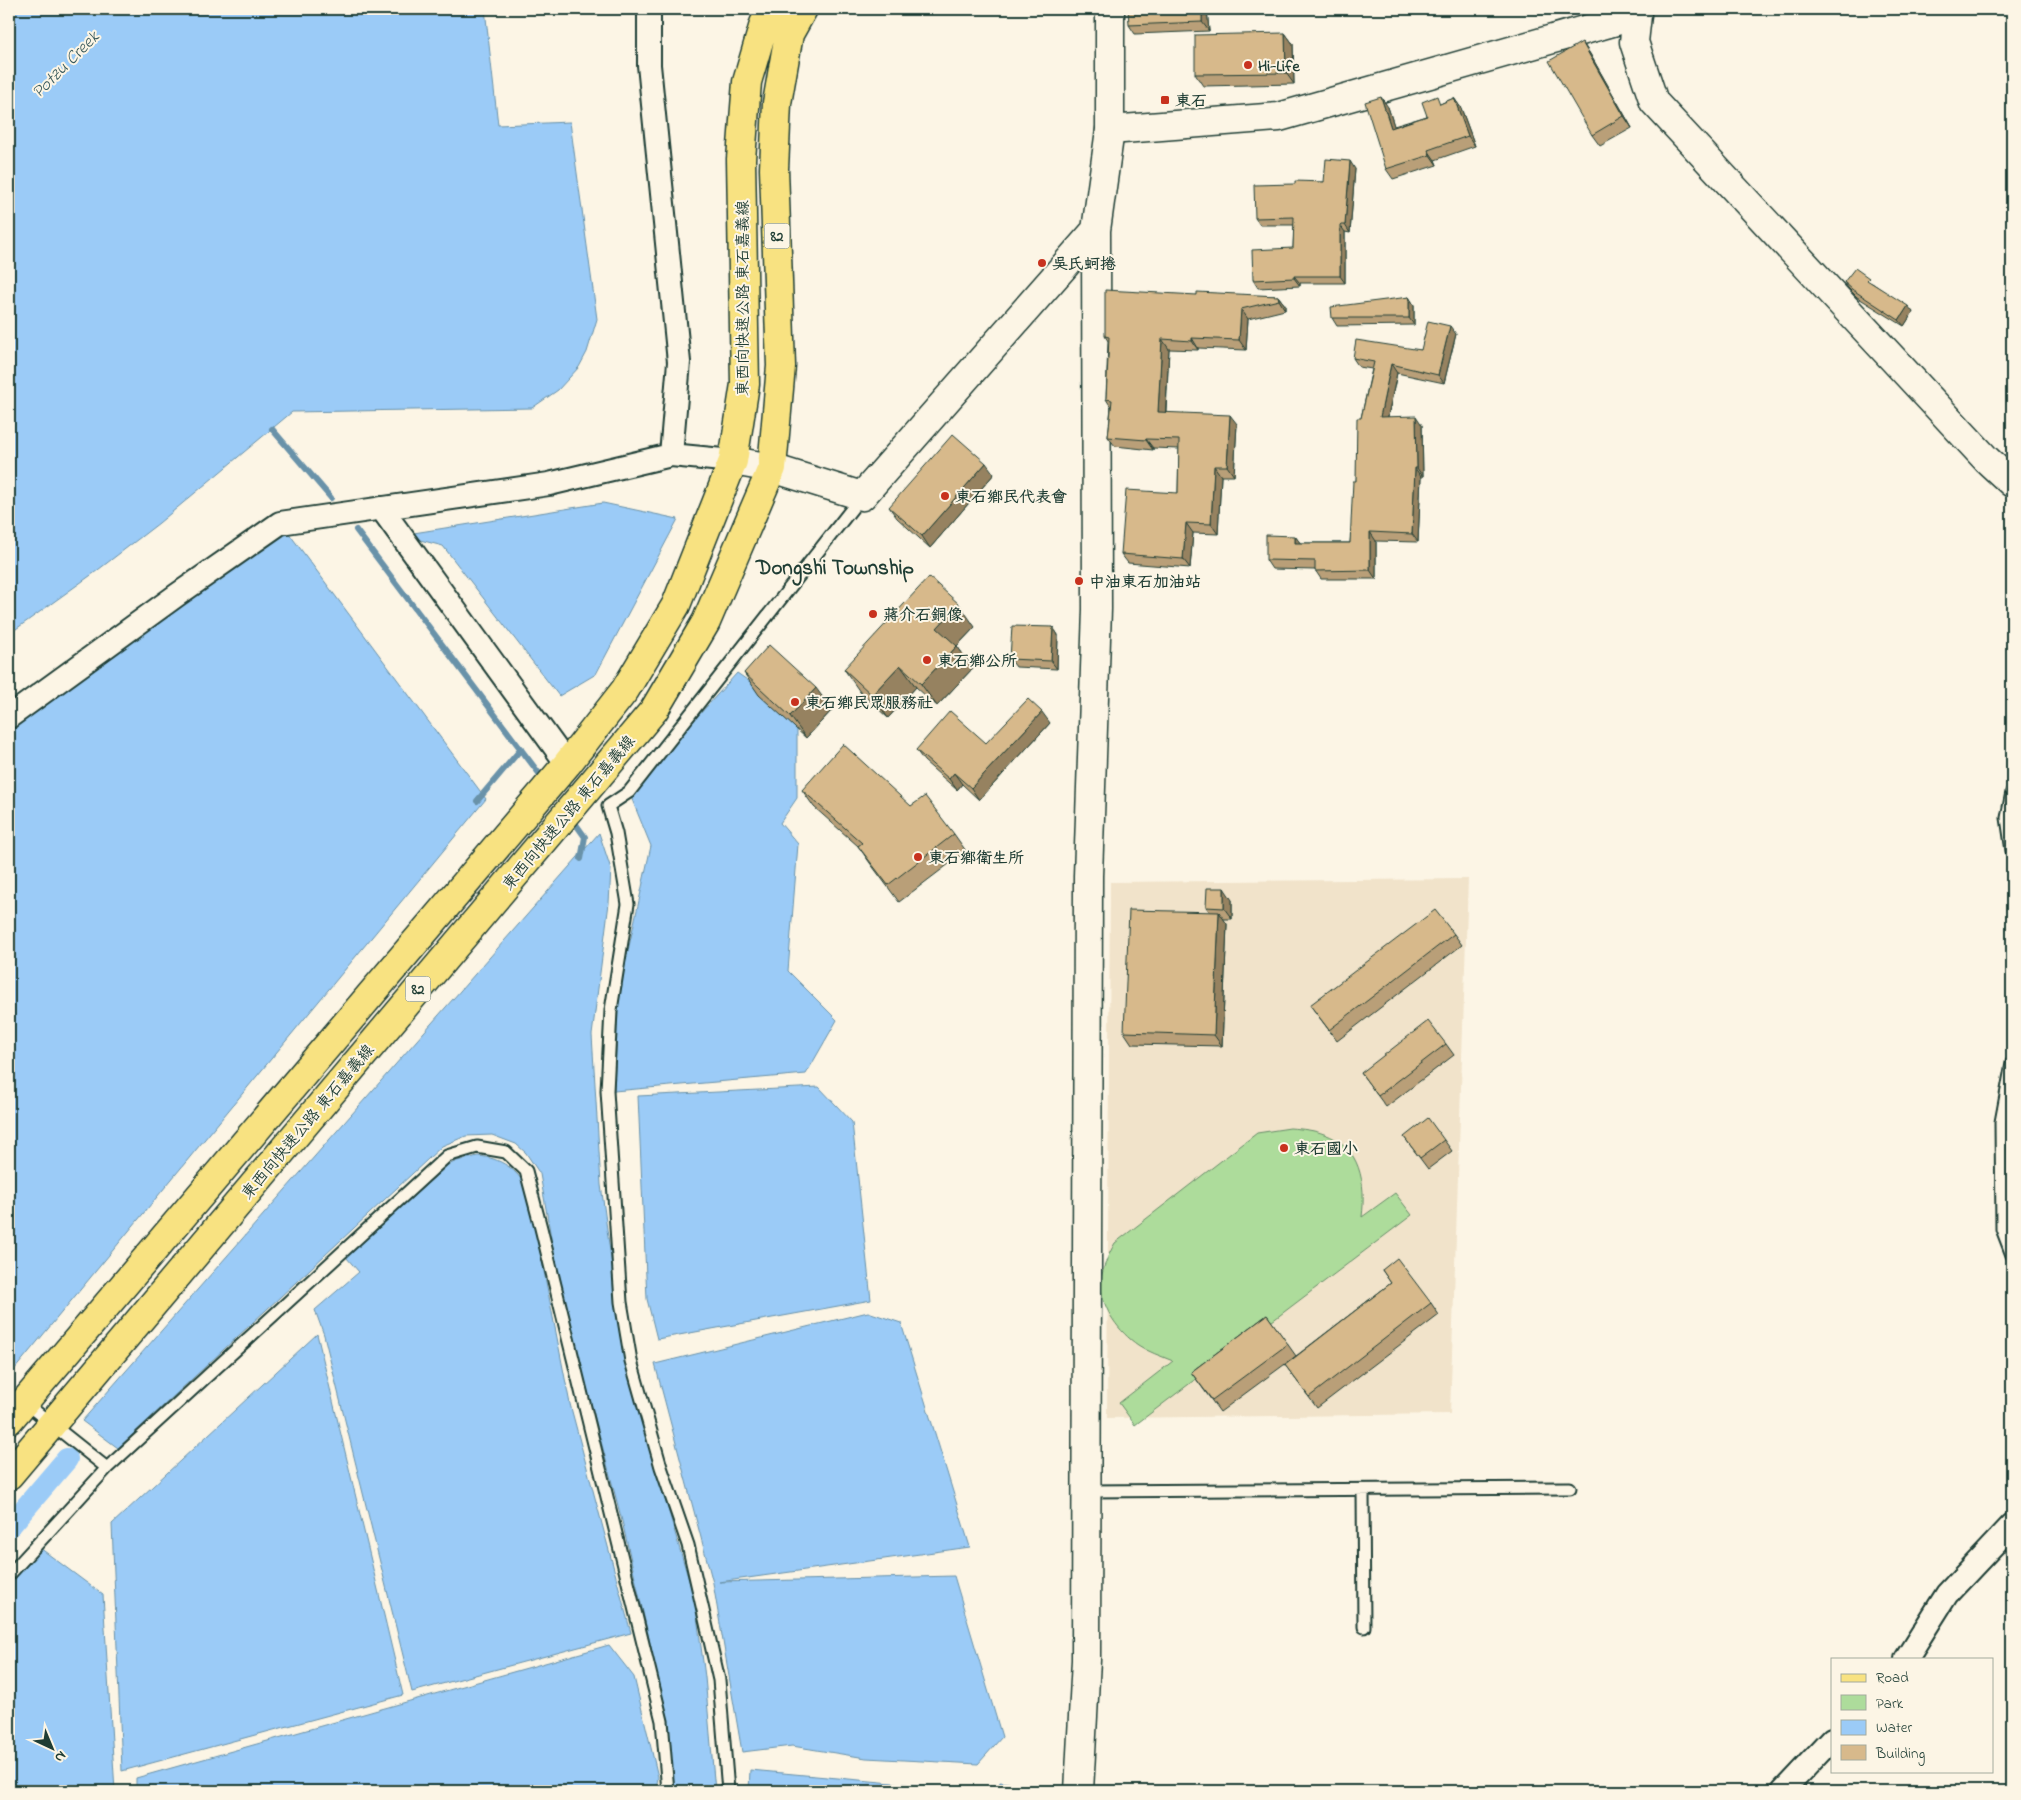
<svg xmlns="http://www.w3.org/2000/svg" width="2021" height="1800" font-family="'Indie Flower','LXGW WenKai TC',sans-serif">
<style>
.built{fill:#f1e3ca}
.green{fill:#addc9b;stroke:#668c68}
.water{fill:#9bcbf7;stroke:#6992a9}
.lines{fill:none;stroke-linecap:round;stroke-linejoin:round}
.stream{stroke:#6992a9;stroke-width:6}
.canal{stroke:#9bcbf7;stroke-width:22}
.service-casing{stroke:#1f3d34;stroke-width:15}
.minor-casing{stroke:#1f3d34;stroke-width:26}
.tertiary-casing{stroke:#1f3d34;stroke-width:31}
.secondary-casing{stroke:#1f3d34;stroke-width:31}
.primary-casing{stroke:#1f3d34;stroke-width:31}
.service{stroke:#fcf5e5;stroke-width:11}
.minor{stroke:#fcf5e5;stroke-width:22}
.tertiary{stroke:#fcf5e5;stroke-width:28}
.secondary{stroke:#fcf5e5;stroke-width:28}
.primary{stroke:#f8e281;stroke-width:28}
.wall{fill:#b99f78;stroke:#1f3d34}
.shaded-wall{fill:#968261;stroke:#1f3d34}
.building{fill:#d7b98b;stroke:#1f3d34}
.poi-dot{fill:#c8321e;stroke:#fcf5e5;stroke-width:2}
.labels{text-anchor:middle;stroke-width:4;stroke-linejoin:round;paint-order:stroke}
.shield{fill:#fcf5e5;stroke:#617469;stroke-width:1}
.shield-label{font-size:15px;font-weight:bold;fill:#1f3d34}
.poi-label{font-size:16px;font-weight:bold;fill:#1f3d34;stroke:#fcf5e5;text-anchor:start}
.street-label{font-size:16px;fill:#1f3d34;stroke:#fcf5e5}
.water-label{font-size:18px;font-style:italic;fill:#38595b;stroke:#fcf5e5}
.district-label{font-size:21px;font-weight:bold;fill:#1f3d34;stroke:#fcf5e5}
</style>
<rect width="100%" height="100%" fill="#fcf5e5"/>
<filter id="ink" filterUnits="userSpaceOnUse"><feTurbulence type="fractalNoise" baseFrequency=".02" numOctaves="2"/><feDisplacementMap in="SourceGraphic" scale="10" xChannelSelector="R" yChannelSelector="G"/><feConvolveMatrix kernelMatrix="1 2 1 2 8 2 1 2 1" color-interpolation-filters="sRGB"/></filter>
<g filter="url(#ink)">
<path class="built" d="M1468 879 1450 1414 1107 1418 1110 882Z"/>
<path class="green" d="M1290 1128C1302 1129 1314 1130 1324 1134 1361 1146 1366 1184 1362 1217L1395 1193 1412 1215 1135 1425 1119 1403 1173 1361C1161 1356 1148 1352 1138 1345 1119 1332 1103 1310 1101 1287 1100 1273 1108 1255 1115 1243L1257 1133Z"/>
<path class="water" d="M9 9H485L498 125 570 122 597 319 587 352 579 367 558 390 532 408 292 412 159 523 94 573 9 634Z
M603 503 678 519 596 674 559 696 443 546 401 535Z
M282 524 486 799 9 1376V726Z
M737 673 797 714V798L780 823 798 844 788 971 837 1020 806 1074 614 1091 619 992 651 846 629 792Z
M599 833 611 869 609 903 592 1035 601 1185 625 1362 695 1601 705 1677 715 1791H672L668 1727 648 1634 622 1521 558 1278 540 1174 526 1153 516 1144 492 1135 466 1136 442 1146 118 1448 82 1421Z
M819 1087 852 1122 871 1300 657 1339 647 1299 638 1096Z
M478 1156C501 1158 517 1169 528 1190L570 1404 631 1633 412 1692 324 1335 315 1310 359 1272 346 1257 448 1165 457 1161Z
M868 1312 901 1323 970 1547 719 1582 954 1576 1002 1737 978 1764 866 1758 792 1746 742 1752 713 1583 655 1364Z
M317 1334 403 1695 122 1771 112 1524Z
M40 1548 103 1595 115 1791H9V1584Z
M609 1645 634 1677 658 1777 656 1791H136V1778Z
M750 1770 969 1790 971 1791H749Z
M1000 1782 1021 1785 1024 1791H998Z"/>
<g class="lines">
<path class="stream" d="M272 429 331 498
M356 530 541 776
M477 801 521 749
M575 823 585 837 581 859"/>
<path class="canal" d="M9 1527 67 1459"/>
<defs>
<path id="service" d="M2012 792 2007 818 2012 851
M2012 1063 2001 1122 2002 1229 2012 1255
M24 1402 107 1468 447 1156 477 1147 506 1152 526 1171 541 1228 662 1721 668 1791
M1363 1490 1364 1627
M1087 1491 1570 1488
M9 1575 107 1468
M728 1791 719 1680 688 1545 661 1467 631 1361 621 1302 607 1091 611 1010 628 904 616 833 608 806 629 792 861 497"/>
<path id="minor" d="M649 9V65L679 362 671 455
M381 508 567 764
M9 717 177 595 280 523 549 484 671 455 733 461
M1906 1659 1947 1594 2012 1525
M1783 1791 1832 1739"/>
<path id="tertiary" d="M1110 130 1279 117 1637 15 1634 42 1654 102 1987 460 2012 483"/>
<path id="secondary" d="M733 461 772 468 862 496 1096 230 1110 130V9
M1079 1791 1086 1660 1088 876 1097 609 1096 230"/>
<path id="primary" d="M9 1420 567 764 625 690 676 605 733 461 745 384 741 159 747 82 764 24 771 9
M9 1475 654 710 706 622 772 468 781 366 774 169 777 103 789 34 803 9"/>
</defs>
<use href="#service" class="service-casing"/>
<use href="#minor" class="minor-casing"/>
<use href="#tertiary" class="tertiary-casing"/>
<use href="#secondary" class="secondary-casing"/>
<use href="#primary" class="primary-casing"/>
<use href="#service" class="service"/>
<use href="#minor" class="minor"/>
<use href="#tertiary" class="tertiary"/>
<use href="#secondary" class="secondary"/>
<use href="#primary" class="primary"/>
</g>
<path class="wall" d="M1207 9 1209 31 1135 34 1129 25Z
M1285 33 1293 44 1294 84 1203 86 1195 74Z
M1582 42 1590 54 1632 128 1600 146 1592 135Z
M1454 98 1461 108 1475 146 1435 160 1437 165 1393 179 1386 169 1388 107 1394 126 1427 116 1442 103Z
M1355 169 1350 233 1345 232V283H1300V286L1258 288 1253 280 1293 248 1294 225H1260L1255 218 1295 184 1324 182Z
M1844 282 1872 283 1913 312 1904 326 1857 297 1848 288Z
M1197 295 1278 296 1285 305V310L1248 319 1246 350 1198 348V350L1169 349 1166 413 1237 424 1234 476H1221L1218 534 1193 533 1190 568 1128 563 1121 554 1178 493 1179 449 1153 448V450L1115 446 1108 437 1111 407 1106 399 1108 341 1105 336Z
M1409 297 1414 305V325L1337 326 1332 318Z
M1456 334 1444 383 1397 373 1388 417 1422 425 1423 477H1421L1418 542 1376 541V579H1321L1315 570 1272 569 1266 560 1295 536 1300 543H1350L1356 481 1361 418 1372 369 1359 367 1353 358 1421 350Z
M994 474 930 548 897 518 889 507Z
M975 627 957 646 973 668 937 706 916 687 888 718 860 692 844 669Z
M1053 627 1058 635 1057 669 1016 667 1010 659Z
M744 673 832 710 806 738 759 695Z
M1050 723 979 800 962 784 957 790 924 761 916 750 986 743Z
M802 790 911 806 954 834 966 851 899 902 870 863 858 846 814 807Z
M1232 900V919H1223L1227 924 1222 1046 1132 1044 1124 1032 1210 912 1206 907Z
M1454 934 1462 945 1337 1041 1310 1005Z
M1446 1044 1454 1055 1386 1107 1361 1073Z
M1404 1137 1444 1140 1452 1151 1428 1169Z
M1382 1270 1431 1303 1439 1315 1317 1408 1285 1365 1296 1356 1220 1412 1191 1372 1267 1315 1296 1356 1391 1283Z"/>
<path class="shaded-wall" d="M1202 9H1207L1209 31 1202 22Z
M1285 33 1293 44 1294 84 1286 73Z
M1582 42 1590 54 1632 128 1624 116Z
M1381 97 1388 107 1398 138 1391 128Z
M1454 98 1461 108 1475 146 1468 136Z
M1428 150 1435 160 1437 165 1430 155Z
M1350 161 1355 169 1350 233 1345 225Z
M1340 225 1345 232V283L1340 276Z
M1294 276 1300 283V286L1294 278Z
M1278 296 1285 305V310L1279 300Z
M1409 297 1414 305V325L1409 318Z
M1908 306 1913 312 1904 326 1899 320Z
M1241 309 1248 319 1246 350 1239 340Z
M1450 326 1456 334 1444 383 1438 375Z
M1192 338 1198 348V350L1192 341Z
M1162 339 1169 349 1165 422 1158 412Z
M1391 364 1397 373 1386 425 1380 417Z
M1230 415 1237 424 1234 476 1227 466Z
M1416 416 1422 425 1423 477 1417 468Z
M1146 439 1153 448V450L1146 440Z
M986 463 994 474 930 548 922 536Z
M1214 466 1221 476 1218 534 1211 524Z
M1415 468 1421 477 1418 542 1412 534Z
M1186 523 1193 533 1190 568 1183 559Z
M1370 532 1376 541V579L1370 570Z
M1295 536 1301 544 1295 543Z
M959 604 975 627 953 650 937 628Z
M1053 627 1058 635 1057 669 1051 661Z
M957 646 973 668 937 706 921 684Z
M900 665 916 687 888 718 872 695Z
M816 688 832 710 806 738 790 716Z
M1042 712 1050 723 979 800 971 788Z
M954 773 962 784 957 790 949 779Z
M1224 888 1232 900V919L1224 908Z
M1219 912 1227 924 1222 1046 1214 1035Z"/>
<path class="building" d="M1128 9H1202V22L1129 25Z
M1285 33 1286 73 1195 74V35Z
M1582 42 1624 116 1592 135 1549 61Z
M1437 96 1440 104 1454 98 1468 136 1428 150 1430 155 1386 169 1365 102 1381 97 1391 128 1427 116 1422 102Z
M1326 159 1350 161 1345 225H1340V276H1294V278L1253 280 1252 250 1293 248 1294 217 1255 218 1254 185 1295 184V181L1324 182Z
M1855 268 1869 278 1867 280 1908 306 1899 320 1853 290 1844 282Z
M1105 290 1197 295V292L1278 296 1279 300 1241 309 1239 340 1192 338V341L1162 339 1158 412 1230 415 1227 466H1214L1211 524 1186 523 1183 559 1121 554 1126 490 1178 493 1179 440 1146 439V440L1108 437 1112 400 1106 399 1109 337 1105 336Z
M1409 297V318H1332L1331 307Z
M1428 321 1450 326 1438 375 1391 364 1380 417 1416 416 1417 468H1415L1412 534 1370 532V570L1315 571V561L1266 560V535L1295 536V543H1350L1353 481H1356L1357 418H1361L1374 362 1353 358 1356 340 1421 350Z
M953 434 986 463 922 536 889 507Z
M929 577 959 604 937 628 957 646 921 684 900 665 872 695 844 669Z
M1012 626 1053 627 1051 661 1010 659Z
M769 645 816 688 790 716 744 673Z
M1028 699 1042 712 971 788 954 773 949 779 916 750 950 711 986 743Z
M843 744 911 806 925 796 954 834 888 885 858 846 862 843 802 790Z
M1207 888H1224V908L1206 907Z
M1129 910 1219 912 1214 1035 1124 1032Z
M1435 910 1454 934 1329 1030 1310 1005Z
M1428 1021 1446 1044 1378 1096 1361 1073Z
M1428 1118 1444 1140 1420 1158 1404 1137Z
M1397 1258 1431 1303 1309 1397 1285 1365 1391 1283 1382 1270Z
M1267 1315 1288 1344 1212 1400 1191 1372Z"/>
</g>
<g class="poi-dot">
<circle cx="1248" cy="65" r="5"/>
<rect x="1160" y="95" width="10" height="10" rx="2.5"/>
<circle cx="1042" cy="263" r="5"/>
<circle cx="945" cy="496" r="5"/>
<circle cx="1079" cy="581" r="5"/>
<circle cx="873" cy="614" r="5"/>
<circle cx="927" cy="660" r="5"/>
<circle cx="795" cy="702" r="5"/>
<circle cx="918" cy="857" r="5"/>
<circle cx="1284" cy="1148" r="5"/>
</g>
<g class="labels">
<g class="shield">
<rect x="764.5" y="223.5" width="25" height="25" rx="4"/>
<rect x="405.5" y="976.5" width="25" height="25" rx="4"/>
</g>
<g class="shield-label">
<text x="777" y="241">82</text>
<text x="418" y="994">82</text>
</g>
<g class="poi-label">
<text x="1258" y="71">Hi-Life</text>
<text x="1175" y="106">東石</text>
<text x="1052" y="269">吳氏蚵捲</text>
<text x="955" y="502">東石鄉民代表會</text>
<text x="1089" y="587">中油東石加油站</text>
<text x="883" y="620">蔣介石銅像</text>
<text x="937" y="666">東石鄉公所</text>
<text x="805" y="708">東石鄉民眾服務社</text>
<text x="928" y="863">東石鄉衛生所</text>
<text x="1294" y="1154">東石國小</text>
</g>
<g class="street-label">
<text transform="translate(742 298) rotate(-90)" y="6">東西向快速公路 東石嘉義線</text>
<text transform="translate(568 812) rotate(-50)" y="6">東西向快速公路 東石嘉義線</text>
<text transform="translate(307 1121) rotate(-50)" y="6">東西向快速公路 東石嘉義線</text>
</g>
<g class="water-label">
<text transform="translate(65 64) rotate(-45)" y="6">Potzu Creek</text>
</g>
<g class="district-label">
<text x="835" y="574">Dongshi Township</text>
</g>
</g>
<rect width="2021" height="1800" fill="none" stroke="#fcf5e5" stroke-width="30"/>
<rect x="15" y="15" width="1991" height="1770" fill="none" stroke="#1f3d34" stroke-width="2" filter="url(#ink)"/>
<rect x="1831" y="1658" width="162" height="115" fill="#fcf5e5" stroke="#a4ab9e"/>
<rect x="1841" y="1674" width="25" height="8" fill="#f8e281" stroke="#a4ab9e"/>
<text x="1876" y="1682" font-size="15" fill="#1f3d34">Road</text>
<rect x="1841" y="1695" width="25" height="15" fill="#addc9b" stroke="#a4ab9e"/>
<text x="1876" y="1708" font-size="15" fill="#1f3d34">Park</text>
<rect x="1841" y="1720" width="25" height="15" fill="#9bcbf7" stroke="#a4ab9e"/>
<text x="1876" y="1732" font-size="15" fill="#1f3d34">Water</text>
<rect x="1841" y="1745" width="25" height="15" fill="#d7b98b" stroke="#a4ab9e"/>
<text x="1876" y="1758" font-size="15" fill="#1f3d34">Building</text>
<g transform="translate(52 1748) rotate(136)" stroke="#fcf5e5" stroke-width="4" paint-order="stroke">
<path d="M0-4L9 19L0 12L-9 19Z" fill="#1f3d34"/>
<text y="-8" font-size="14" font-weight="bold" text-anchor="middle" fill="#1f3d34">N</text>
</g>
</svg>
